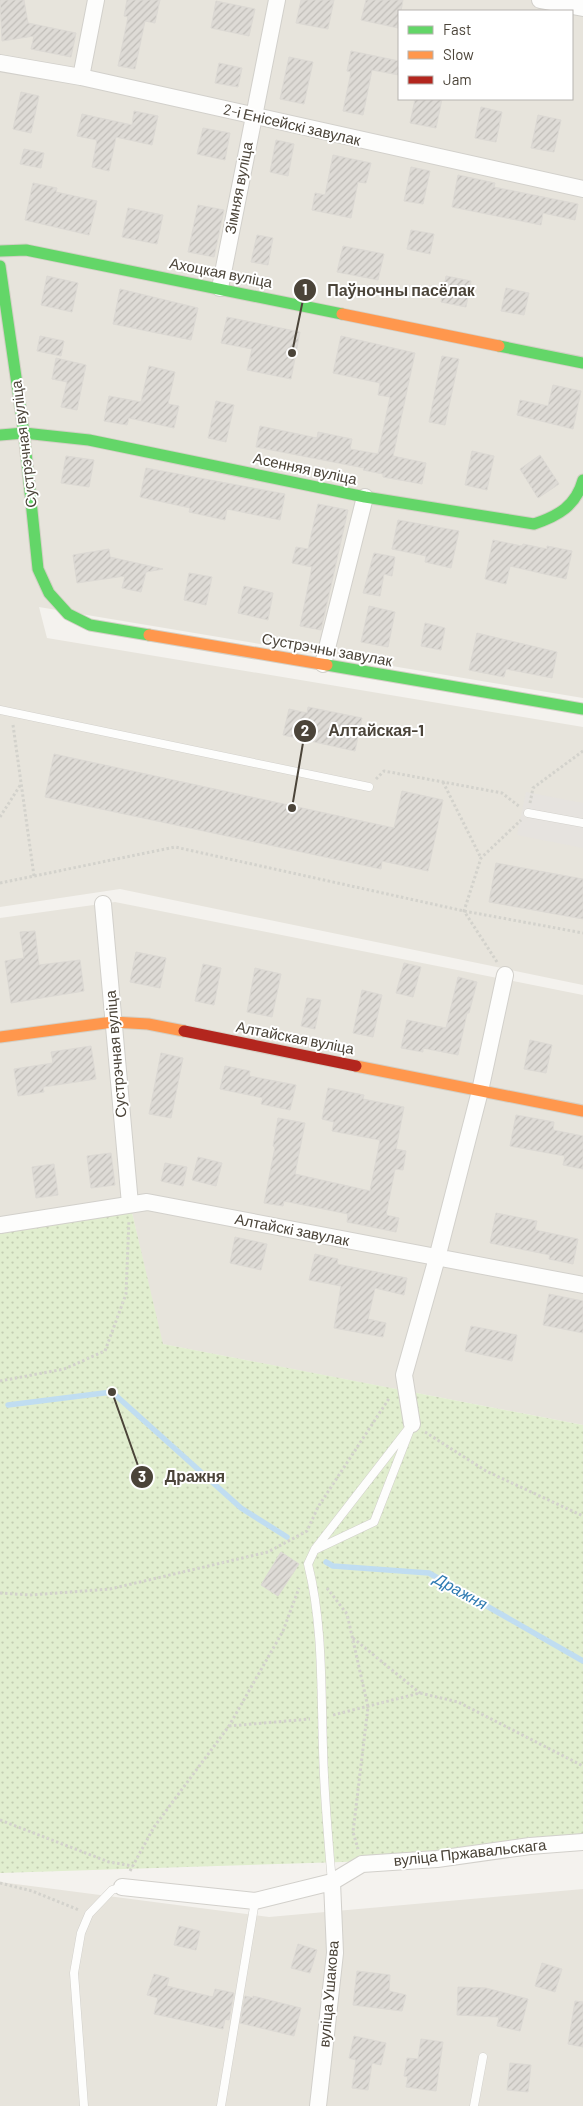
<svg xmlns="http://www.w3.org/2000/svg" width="583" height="2106" font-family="Barlow,sans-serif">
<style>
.residential{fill:#e7e4dc;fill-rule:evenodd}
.green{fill:url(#green-dots)}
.parking{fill:#e6e3df}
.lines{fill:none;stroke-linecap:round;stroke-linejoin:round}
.stream{stroke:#c0ddf1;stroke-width:5.5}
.building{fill:url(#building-hatch);stroke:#dcd9d4}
.lane-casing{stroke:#d2d0cb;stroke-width:9}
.street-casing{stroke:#d2d0cb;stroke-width:18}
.fast-casing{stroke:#d3cfc5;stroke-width:13}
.slow-casing{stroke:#d3cfc5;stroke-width:13}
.jam-casing{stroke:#d3cfc5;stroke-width:13}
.path{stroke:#d3d2cc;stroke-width:3;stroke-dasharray:2.5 2.5;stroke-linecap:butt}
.lane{stroke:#fdfdfc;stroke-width:8}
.street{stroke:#fdfdfc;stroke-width:16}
.fast{stroke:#63d668;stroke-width:11}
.slow{stroke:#ff974d;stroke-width:11}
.jam{stroke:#b3261e;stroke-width:11}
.labels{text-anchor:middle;stroke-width:4;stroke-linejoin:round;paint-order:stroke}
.street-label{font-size:15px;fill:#4b4439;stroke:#fff}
.water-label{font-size:16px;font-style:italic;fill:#2e7ab2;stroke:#fff}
.leader{fill:none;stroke:#4b4439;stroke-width:2}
.callout-dot{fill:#4b4439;stroke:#fff;stroke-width:2}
.mark-label{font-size:15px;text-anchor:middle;font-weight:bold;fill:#fff}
.callout-label{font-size:16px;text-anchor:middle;font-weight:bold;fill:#4b4439;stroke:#fff;stroke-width:4;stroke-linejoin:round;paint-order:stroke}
</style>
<defs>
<pattern id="green-dots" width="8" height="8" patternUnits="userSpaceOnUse" patternTransform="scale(1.25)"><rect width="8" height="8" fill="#e1eecf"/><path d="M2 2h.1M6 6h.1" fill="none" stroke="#c3cdb2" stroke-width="1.8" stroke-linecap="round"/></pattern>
<pattern id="building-hatch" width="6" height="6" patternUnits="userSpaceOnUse" patternTransform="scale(1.25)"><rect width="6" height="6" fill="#dedbd6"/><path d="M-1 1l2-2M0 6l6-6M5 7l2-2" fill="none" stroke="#c0bdb8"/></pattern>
</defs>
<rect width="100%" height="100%" fill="#f4f2ee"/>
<path class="residential" d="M0 0H583V698L39 607 47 638 583 727V985L120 889 0 907ZM399 11H572V99H399Z
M115 902 583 995V1425L162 1344 130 1204 0 1225V918Z
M0 1882 269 1917 583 1889V2106H0Z"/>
<path class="green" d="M130 1204 163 1344 583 1425V1848L437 1859 0 1873V1225Z"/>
<path class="parking" d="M526 792 583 803V848L517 835Z"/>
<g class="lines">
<path class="stream" d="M8 1405 112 1392 241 1508 287 1537
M326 1562 333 1566 429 1573 583 1661"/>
</g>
<path class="building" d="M0 0H24L28 23 76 33 71 57 31 49 34 36 2 41Z
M127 0H160L155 23 145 21 135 69 118 66 128 17 124 16Z
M301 0H334L328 29 296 23Z
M366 0H403L401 11H399L398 28 361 20Z
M216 1 255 9 249 36 211 28Z
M351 51 399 61V75L372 70 363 115 343 111 351 72 347 71Z
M289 57 313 62 304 104 280 99Z
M219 63 242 68 238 87 215 83Z
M21 92 39 96 31 133 13 129Z
M415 99H442L436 128 410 123Z
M481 107 502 112 496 142 475 138Z
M134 111 158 116 152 145 116 137 109 171 92 167 97 140 77 136 82 114 132 125Z
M538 115 561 120 554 152 531 148Z
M203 128 230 133 225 160 197 154Z
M276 140 294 144 288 176 270 172Z
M24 149 44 153 41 168 20 164Z
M333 155 371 163 366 183 358 182 351 218 312 210 315 193 325 195Z
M411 167 430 171 423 204 404 201Z
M458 175 495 183 494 187 578 204 575 220 543 213 541 225 452 207Z
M33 183 57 188 56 192 97 201 89 235 25 220Z
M198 205 224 210 214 257 188 252Z
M128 208 163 215 157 244 122 237Z
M411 230 434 234 430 254 407 249Z
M257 235 273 238 268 265 251 262Z
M343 246 384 254 378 280 337 272Z
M47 276 78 283 72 312 41 305Z
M446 276 471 281 466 307 441 302Z
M506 288 529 293 524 315 501 311Z
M120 289 198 308 191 340 113 324Z
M227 317 300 332 291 379 247 370 252 349 221 343Z
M40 336 64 341 61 356 37 351Z
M341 336 415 353 393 456 426 463 422 484 383 477V474L363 470 364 468 256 447 260 426 317 438 318 432 352 439 350 449 378 454 390 397 378 395 380 383 333 373Z
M442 356 459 359 445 425 429 422Z
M56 358 86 365 77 410 61 407 67 382 52 379Z
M149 366 175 372 168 404 179 406 174 428 129 418 127 425 104 421 109 396 141 402Z
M553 385 581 391 573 429 517 415 520 400 548 406Z
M216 401 234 405 226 442 208 438Z
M472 451 494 456 487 490 465 485Z
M540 455 559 484 538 498 520 469Z
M66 456 94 460 89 487 61 483Z
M146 468 285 494 280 520 227 509 225 520 189 512 190 508 140 497Z
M318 504 348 510 321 630 300 626 312 567 292 563 296 547 308 549Z
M398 520 459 531 451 568 425 562 426 556 392 549Z
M493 540 522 546 523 544 547 549V546L572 551 566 579 510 566 506 584 485 579Z
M109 549 110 557 163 569 146 572 141 592 122 588 125 576 77 583 73 555Z
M374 553 395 557 392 576 384 574 380 596 363 593Z
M189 573 212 577 206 605 184 600Z
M244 586 273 593 268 620 238 613Z
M369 606 395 612 388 647 361 642Z
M425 623 445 628 441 650 421 646Z
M477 633 557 652 552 678 506 669 504 677 469 670Z
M308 707 362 718 355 751 283 735 289 709 307 713Z
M54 754 394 828 402 791 443 800 428 871 382 861 381 869 45 797Z
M496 863 583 879V919L489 902Z
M35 931 39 965 80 960 84 991 11 1003 5 961 24 958 20 932Z
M136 952 166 958 160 988 130 982Z
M404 963 421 967 413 997 396 993Z
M203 964 221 968 214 1005 195 1001Z
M255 968 281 974 272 1017 247 1012Z
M458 977 477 982 469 1013H467L458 1055 423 1048V1052L401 1048 407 1020 446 1028Z
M362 990 382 995 373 1037 353 1033Z
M307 998 321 1000 315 1029 301 1026Z
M530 1040 552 1045 546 1073 524 1069Z
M91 1046 96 1079 43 1087 44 1092 18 1096 14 1069 53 1063 51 1052Z
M161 1053 183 1058 171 1118 149 1114Z
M225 1066 250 1071 249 1076 296 1085 290 1110 261 1104 263 1098 220 1089Z
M328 1088 364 1095 363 1099 404 1107 396 1149 406 1151 403 1170 395 1169 386 1215 399 1218 396 1232 347 1222 348 1214 284 1201 283 1206 264 1203 275 1147 273 1146 278 1118 305 1123 295 1174 370 1191 380 1140 332 1131 334 1122 322 1119Z
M516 1115 554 1122 553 1130 583 1136V1169L563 1165 565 1156 510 1146Z
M111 1153 115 1185 91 1188 87 1156Z
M198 1157 222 1163 216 1186 192 1180Z
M165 1163 187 1167 183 1186 161 1181Z
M54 1164 58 1195 36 1198 32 1167Z
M496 1213 537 1221 535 1230 578 1239 573 1264 549 1259 550 1255 490 1243Z
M235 1237 267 1244 261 1270 230 1263Z
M315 1254 338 1259 337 1264 407 1278 404 1295 375 1288 368 1319 386 1323 383 1337 334 1328 341 1286 309 1280Z
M549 1294 583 1301V1333L543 1325Z
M471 1326 517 1335 512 1361 465 1351Z
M281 1552 299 1564 278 1596 261 1585Z
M179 1926 200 1931 196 1950 174 1945Z
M298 1944 317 1950 310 1973 291 1968Z
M542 1963 562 1969 555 1992 535 1986Z
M357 1971 390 1975 389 1991 406 1995 402 2011 353 2005Z
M154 1974 169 1978 167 1986 213 1997 215 1989 234 1993 229 2020 225 2019 223 2029 154 2014 158 1998 147 1995Z
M458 1987 486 1988 528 1999 520 2031 497 2026 499 2017 457 2015Z
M245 1996 253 1998V1996L301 2008 294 2036 240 2023Z
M575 2001 583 2002V2047L568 2044Z
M354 2036 386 2043 381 2065 372 2063 368 2090 352 2088 356 2060 349 2058Z
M421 2039 443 2042 436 2091 406 2087 408 2077 404 2076 407 2058 418 2059Z
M510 2063 531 2065 528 2092 507 2090Z"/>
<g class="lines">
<defs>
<path id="lane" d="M0 710 369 787
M528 813 583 823
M317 1549 374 1522 409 1432
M332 1882C328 1838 324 1793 323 1749 321 1688 323 1624 308 1564L315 1549 412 1424
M84 2106 74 1973 81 1933 89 1914 112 1890 122 1887
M221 2106 255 1901
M474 2106 483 2057"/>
<path id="street" d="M540 0 583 8
M0 63 81 77 583 189
M81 77 96 0
M220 288 277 0
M323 664 365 497
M103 904 130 1204
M0 1225 147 1202 583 1285
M412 1424 404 1375 437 1258 480 1091 505 975
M122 1887 255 1901 332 1882 362 1864 437 1859 530 1846 583 1842
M318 2106 335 1953 332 1882"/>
<path id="fast" d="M0 251 26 250 342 314
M0 266 24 433 38 569 49 593 68 614 90 625 149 635
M499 346 583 363
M0 435 24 433 89 440 365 497 534 524C558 516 576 506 583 480
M327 665 583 709"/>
<path id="slow" d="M342 314 499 346
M149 635 327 665
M0 1037 113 1022 148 1024 184 1031
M356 1066 583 1111"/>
<path id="jam" d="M184 1031 356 1066"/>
</defs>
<use href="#lane" class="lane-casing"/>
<use href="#street" class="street-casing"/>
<use href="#fast" class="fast-casing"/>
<use href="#slow" class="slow-casing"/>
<use href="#jam" class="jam-casing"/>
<path class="path" d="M13 725 34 876
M376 779 384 771 502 793 520 807
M443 782 481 858
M530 803 533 788 583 751
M0 817 21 784
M0 883 175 847 464 911 583 933
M497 962 464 911 481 858 521 820
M0 1381 64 1369 105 1351 126 1294 129 1220
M425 1432 486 1471 583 1516
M327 1588 347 1614 368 1707 353 1832 358 1849
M0 1593 30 1595 110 1589 268 1552 307 1531 318 1507 390 1397
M353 1638 420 1693
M333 1715 420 1693 458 1702 583 1766
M229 1726 310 1719
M0 1820 109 1862 133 1866
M130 1871 154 1827 229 1726 283 1631 299 1588
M0 1883 32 1891 79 1910"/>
<use href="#lane" class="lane"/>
<use href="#street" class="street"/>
<use href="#fast" class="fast"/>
<use href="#slow" class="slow"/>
<use href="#jam" class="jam"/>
</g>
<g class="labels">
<g class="street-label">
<text transform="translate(292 125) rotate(13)" y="5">2-і Енісейскі завулак</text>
<text transform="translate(239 188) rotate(-79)" y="5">Зімняя вуліца</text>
<text transform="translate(221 273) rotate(11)" y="5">Ахоцкая вуліца</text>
<text transform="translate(24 444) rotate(-97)" y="5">Сустрэчная вуліца</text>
<text transform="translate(305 469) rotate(12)" y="5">Асенняя вуліца</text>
<text transform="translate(327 650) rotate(10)" y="5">Сустрэчны завулак</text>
<text transform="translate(295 1038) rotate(11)" y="5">Алтайская вуліца</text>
<text transform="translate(116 1054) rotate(-95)" y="5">Сустрэчная вуліца</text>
<text transform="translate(292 1230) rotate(11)" y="5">Алтайскі завулак</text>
<text transform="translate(470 1853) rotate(-6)" y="5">вуліца Пржавальскага</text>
<text transform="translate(329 1994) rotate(-85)" y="5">вуліца Ушакова</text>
</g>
<g class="water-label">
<text transform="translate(461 1591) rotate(29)" y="6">Дражня</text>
</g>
</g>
<path class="leader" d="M292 353L305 290M292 808L305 731M112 1392L142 1477"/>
<g class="callout-dot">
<circle cx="292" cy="353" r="5"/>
<circle cx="292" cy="808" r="5"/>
<circle cx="112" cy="1392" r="5"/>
<circle cx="305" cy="290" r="12"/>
<circle cx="305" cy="731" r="12"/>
<circle cx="142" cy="1477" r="12"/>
</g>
<g class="mark-label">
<text x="305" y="295">1</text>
<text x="305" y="736">2</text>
<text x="142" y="1482">3</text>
</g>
<g class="callout-label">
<text x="401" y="296">Паўночны пасёлак</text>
<text x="376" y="736">Алтайская-1</text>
<text x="195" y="1482">Дражня</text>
</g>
<rect x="398" y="10" width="175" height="90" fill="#ffffff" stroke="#b7b4b0"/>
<rect x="408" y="26" width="25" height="8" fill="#63d668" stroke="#b7b4b0"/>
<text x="443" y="35" font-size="15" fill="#4b4439">Fast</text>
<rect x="408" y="51" width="25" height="8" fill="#ff974d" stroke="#b7b4b0"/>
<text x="443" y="60" font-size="15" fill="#4b4439">Slow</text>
<rect x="408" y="76" width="25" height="8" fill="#b3261e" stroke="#b7b4b0"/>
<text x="443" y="85" font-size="15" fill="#4b4439">Jam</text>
</svg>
